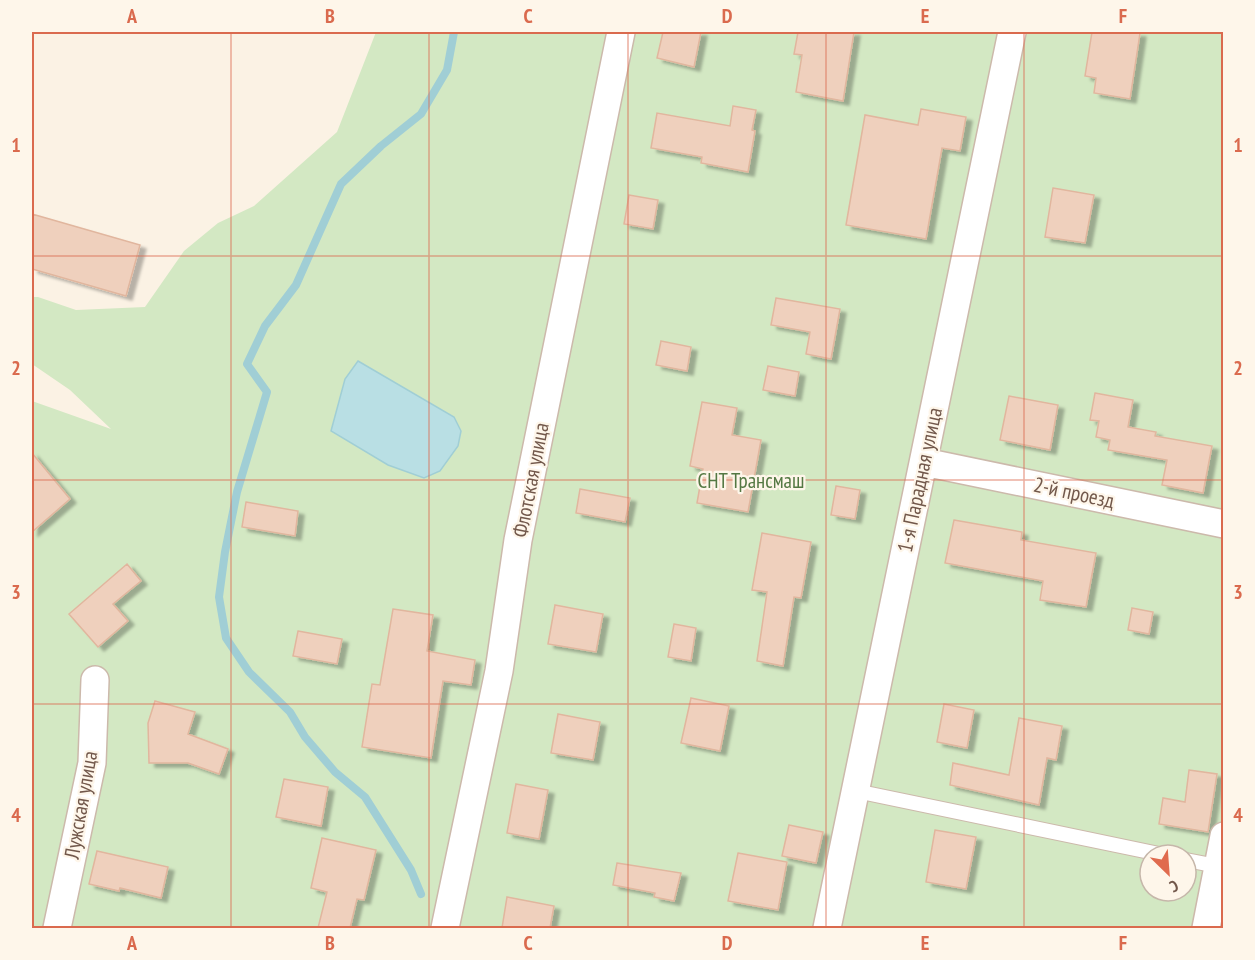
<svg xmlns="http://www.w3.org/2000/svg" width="1255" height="960" font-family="'PT Sans Narrow',sans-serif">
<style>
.green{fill:#d3e8c3;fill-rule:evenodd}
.water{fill:#b9dfe4;stroke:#a0ced5;stroke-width:1.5}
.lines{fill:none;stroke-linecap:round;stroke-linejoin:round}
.stream{stroke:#a0ced5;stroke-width:8}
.building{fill:#efd0bd;stroke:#e1b69e;stroke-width:1.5;filter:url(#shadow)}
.service-casing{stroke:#ccb9ab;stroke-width:16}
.minor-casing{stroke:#ccb9ab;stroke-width:30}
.service{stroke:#fff;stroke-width:14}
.minor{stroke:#fff;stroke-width:27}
.grid{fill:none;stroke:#da6a4e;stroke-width:1.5;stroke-opacity:0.55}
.labels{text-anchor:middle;stroke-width:4.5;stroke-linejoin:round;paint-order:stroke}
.street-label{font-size:21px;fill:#72584b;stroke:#fef6ea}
.park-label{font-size:21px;fill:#547843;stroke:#fef6ea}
.neatline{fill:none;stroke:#da6a4e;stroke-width:2}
.grid-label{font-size:20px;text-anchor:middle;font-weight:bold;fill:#da6a4e}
</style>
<defs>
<filter id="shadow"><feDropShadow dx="6" dy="4" stdDeviation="1.5" flood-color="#0004"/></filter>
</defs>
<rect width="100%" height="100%" fill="#fbf2e4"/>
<path class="green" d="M376 32H1223V928H32V401L111 429 70 390 32 364V297H38L76 310 145 307 184 251 218 223 254 206 337 132ZM1150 855H1186V891H1150Z"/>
<path class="water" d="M358 361 454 417 461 431 458 446 440 471 424 478 388 465 331 431 345 379Z"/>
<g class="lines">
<path class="stream" d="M421 894 411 870 365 797 335 772 305 737 290 712 249 672 226 638 219 597 225 552 237 492 267 392 247 364 265 326 296 285 341 184 381 146 421 114 447 70 454 32"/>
</g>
<path class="building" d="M663 32H701L694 67 657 58Z
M798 32H854L843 101 796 92 802 55 794 54Z
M1092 32 1140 33 1130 99 1094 93 1096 78 1085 76Z
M733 106 756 110 752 130 755 131 748 172 701 163 702 157 651 148 657 113 730 126Z
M921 109 966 117 960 151 942 148 926 239 846 225 865 115 918 125Z
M1053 188 1094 195 1085 243 1045 237Z
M629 195 658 200 653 229 624 224Z
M32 214 140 245 126 296 32 269Z
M776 298 840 309 831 359 806 354 810 332 771 325Z
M661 341 691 347 687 371 656 365Z
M768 366 799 372 795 396 763 390Z
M1095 393 1133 400 1128 427 1156 432 1155 436 1212 446 1203 493 1162 485 1167 460 1108 450 1110 440 1096 437 1099 421 1090 420Z
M1009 396 1058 405 1050 450 1000 440Z
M702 402 737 408 732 435 761 440 748 512 697 503 703 469 690 466Z
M32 453 70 499 32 532Z
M836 486 860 490 855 519 831 515Z
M580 489 630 498 625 522 576 513Z
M246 502 298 511 295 536 242 527Z
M954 520 1022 532 1021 540 1096 553 1086 607 1040 600 1043 581 945 563Z
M762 533 811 542 801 598 794 597 783 666 757 661 767 592 752 590Z
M127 564 141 581 113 604 128 621 98 647 69 614Z
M555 605 603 614 596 652 548 644Z
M1132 608 1153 612 1149 634 1128 630Z
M393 609 433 615 427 651 475 660 471 685 443 681 431 758 362 747 372 684 380 685Z
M674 624 696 628 691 661 668 657Z
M298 631 342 639 337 664 293 656Z
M691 698 729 706 720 751 681 743Z
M155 701 195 712 188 734 228 749 219 774 188 763H149L148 723Z
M944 704 974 710 967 748 937 742Z
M558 714 600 722 593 760 551 753Z
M1019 718 1062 726 1056 760 1047 758 1039 805 950 785 953 763 1009 775Z
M1189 770 1217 774 1208 832 1159 824 1163 798 1185 802Z
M284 779 328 787 321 826 276 817Z
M516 784 548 790 539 839 507 833Z
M789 825 823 832 816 863 782 856Z
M935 830 976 837 966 889 926 882Z
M322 838 376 850 364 900 357 899 350 928H318L327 892 311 888Z
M97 851 168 867 161 898 120 888 119 891 89 884Z
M738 853 787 862 778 910 728 901Z
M617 863 681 873 674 901 654 897 655 893 613 885Z
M507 897 554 906 550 928H502Z"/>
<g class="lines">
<defs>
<path id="service" d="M856 791 1164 855
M1186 860 1217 866"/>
<path id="minor" d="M924 462 1224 524
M57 928 92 763 95 680
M445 928 499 671 518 540 621 32
M827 928 1012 32
M1206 928 1224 836"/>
</defs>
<use href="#service" class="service-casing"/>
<use href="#minor" class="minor-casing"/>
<use href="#service" class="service"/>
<use href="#minor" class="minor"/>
</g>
<path class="grid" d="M231 32V928M429 32V928M628 32V928M826 32V928M1024 32V928M32 256H1224M32 480H1224M32 704H1224"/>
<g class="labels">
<g class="street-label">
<text transform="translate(531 480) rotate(-79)" y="7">Флотская улица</text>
<text transform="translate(920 480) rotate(-78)" y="7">1-я Парадная улица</text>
<text transform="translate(1074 493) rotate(12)" y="7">2-й проезд</text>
<text transform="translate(81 805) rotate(-80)" y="7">Лужская улица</text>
</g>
<g class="park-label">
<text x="751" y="488">СНТ Трансмаш</text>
</g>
</g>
<rect width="1255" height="960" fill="none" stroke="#fef6ea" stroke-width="66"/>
<g transform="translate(1168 873) rotate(155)"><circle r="28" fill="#fef6ea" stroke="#c6b7aa" stroke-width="1.5"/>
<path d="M0-4.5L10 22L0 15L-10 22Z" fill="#e06b4e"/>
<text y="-9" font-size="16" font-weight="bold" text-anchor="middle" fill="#72584b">С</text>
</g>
<rect x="33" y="33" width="1189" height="894" class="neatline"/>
<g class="grid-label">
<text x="132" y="23">A</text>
<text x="330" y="23">B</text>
<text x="528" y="23">C</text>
<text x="727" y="23">D</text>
<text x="925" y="23">E</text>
<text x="1123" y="23">F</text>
<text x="16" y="152">1</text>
<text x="1238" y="152">1</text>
<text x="16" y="375">2</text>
<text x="1238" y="375">2</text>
<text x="16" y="599">3</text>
<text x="1238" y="599">3</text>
<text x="16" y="822">4</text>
<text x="1238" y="822">4</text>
<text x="132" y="950">A</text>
<text x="330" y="950">B</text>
<text x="528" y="950">C</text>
<text x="727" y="950">D</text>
<text x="925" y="950">E</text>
<text x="1123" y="950">F</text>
</g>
</svg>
